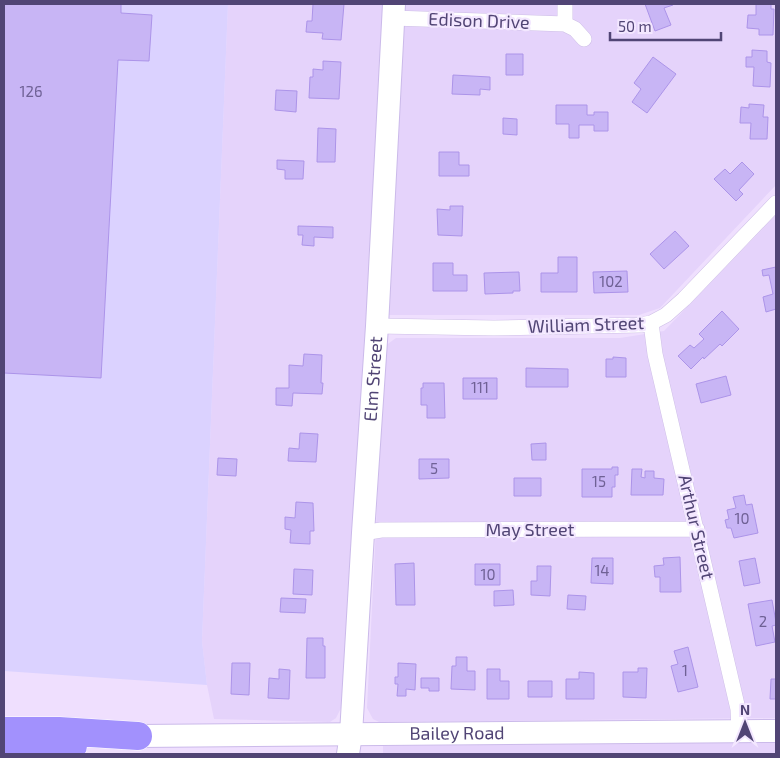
<svg xmlns="http://www.w3.org/2000/svg" width="780" height="758" font-family="'Exo 2',sans-serif">
<style>
.residential{fill:#e5d3fb}
.commercial{fill:#dbd2ff}
.building{fill:#c8b5f5;stroke:#ac94e9}
.lines{fill:none;stroke-linecap:round;stroke-linejoin:round}
.street-casing{stroke:#cebfe7;stroke-width:16}
.secondary-casing{stroke:#cbbaea;stroke-width:24}
.highway-casing{stroke:#fff;stroke-width:29}
.street{stroke:#fff;stroke-width:15}
.secondary{stroke:#fff;stroke-width:22}
.highway{stroke:#a291fd;stroke-width:28}
.labels{text-anchor:middle;stroke-width:4.5;stroke-linejoin:round;paint-order:stroke}
.number-label{font-size:15px;fill:#6f6195}
.street-label{font-size:18px;fill:#514575;stroke:#f3e7ff}
</style>
<rect width="100%" height="100%" fill="#efdffe"/>
<path class="residential" d="M228 4H776V185L660 308 639 315H366L344 702 336 718 330 722 214 719 207 685 202 641Z
M776 215V718L379 722 373 719 367 708 385 346 396 338H620L664 331Z
M776 742V754H383V746Z"/>
<path class="commercial" d="M4 4H228L202 641 207 685 4 671Z"/>
<path class="building" d="M4 4H121V13L152 15 149 61 118 60 101 378 4 373Z
M313 4H344L341 40 322 39 323 33 306 32 307 21H312Z
M645 4H672L673 5 664 8 671 25 655 31Z
M756 4H771V9H774L773 35H759V29L747 28 748 15H756Z
M752 50 767 51V62L771 63 770 87 753 86 754 67H746V57H752Z
M506 54H523V75H506Z
M653 57 676 74 647 113 632 102 641 89 634 83Z
M323 61 341 62 339 99 309 98 310 77H313V69L323 70Z
M453 75 490 77V90L480 89V95L452 94Z
M276 90 297 91 296 112 275 110Z
M749 104 764 105 763 117H768L767 139H750L751 123H740L741 107 749 108Z
M556 105H587V115H594V112H608V131H594V125H579V138H569V124H556Z
M503 118 517 119V135L503 134Z
M318 128 336 129 335 162H317Z
M439 152H459V165H469V176H439Z
M277 160 304 161 303 179H285V170L277 169Z
M742 162 754 174 739 190 743 194 736 201 714 179 725 169 730 174Z
M450 206H463L462 236 438 235 437 209 450 210Z
M298 226 333 227V238L314 237V246L302 245 303 235H298Z
M675 231 689 246 664 269 650 254Z
M558 257H577V292H541V273H558Z
M433 263H453V275H467V291H433Z
M776 267V309L766 312 763 297 773 294 769 275 763 276 762 270Z
M627 271 628 292 594 293 593 272Z
M519 272 520 291H513V293L485 294 484 273Z
M722 311 739 329 722 346 720 344 704 359 703 357 691 369 678 356 690 345 694 348 704 339 699 334Z
M304 354 322 355 321 383H323L322 394 293 393 292 406 276 405V388H289V365L303 366Z
M613 357 626 358V377H606V359H613Z
M526 368 568 369V387H526Z
M726 376 731 395 701 403 696 384Z
M463 378H497V399H463Z
M423 383H444L445 418H427V405H421V388H423Z
M300 433 318 434 316 462 288 461 289 448 299 449Z
M546 443V460H532L531 444Z
M218 458 237 459 236 476 217 475Z
M419 459H449V478L419 479Z
M612 467H618V475H615V487H612V497H582V469H612Z
M632 469H642L641 477 645 478V471H654V478L664 479 663 495H631Z
M514 478H541V496H514Z
M744 495 746 505 752 504 758 533 734 538 731 528H727L725 520 729 519 727 510 736 508 733 497Z
M296 502 313 503 314 531H310V544L290 543 291 530 285 529V517L295 518Z
M680 557 681 592H660V577H655L654 566 664 565 663 558Z
M592 558H613V584L591 583Z
M755 558 760 583 744 586 739 561Z
M414 563 415 605H396L395 564Z
M475 564H500V585H475Z
M537 566H551L550 596 531 595V581H537Z
M294 569 313 570 312 595 293 594Z
M513 590 514 605 494 606V591Z
M568 595 586 596 585 610 567 609Z
M281 598 306 599 305 613 280 612Z
M772 600 776 622V625L772 626 775 642 756 646 748 604Z
M307 638H323V646H325V678H306Z
M688 647 698 687 678 692 671 666 678 664 674 651Z
M456 657H467V671H475V690L451 689 452 666H456Z
M232 663H250L249 695 231 694Z
M398 663 416 664 415 690 406 689V696H397L398 684H395V677H398Z
M638 668H647L646 698 623 697V672H638Z
M279 669 290 670 289 699 268 698 269 678 279 679Z
M487 669H500V681H509V699H487Z
M579 672 594 673V699H566V679H579Z
M421 678H439V691H429V688H421Z
M771 679H776V699H770Z
M528 681H552V697H528Z"/>
<g class="lines">
<defs>
<path id="street" d="M393 18 565 24 575 29 584 39
M565 24V4
M651 323 655 354 738 709 739 731
M377 326 494 328 640 325 651 323 666 315 684 299 776 203
M363 533 381 530 697 529"/>
<g id="secondary">
<path id="s1" d="M138 736 776 731"/>
<path id="s2" d="M348 754 351 734 363 533 377 326 394 4"/>
</g>
<path id="highway" d="M4 731H59L138 736
M7 754 73 746"/>
</defs>
<use href="#street" class="street-casing"/>
<use href="#secondary" class="secondary-casing"/>
<use href="#highway" class="highway-casing"/>
<use href="#street" class="street"/>
<use href="#secondary" class="secondary"/>
<use href="#highway" class="highway"/>
</g>
<g class="labels">
<g class="number-label">
<text x="31" y="97">126</text>
<text x="611" y="287">102</text>
<text x="480" y="393">111</text>
<text x="434" y="474">5</text>
<text x="599" y="487">15</text>
<text x="742" y="524">10</text>
<text x="602" y="576">14</text>
<text x="488" y="580">10</text>
<text x="763" y="627">2</text>
<text x="685" y="676">1</text>
</g>
<g class="street-label">
<text transform="translate(479 21) rotate(2)" y="6">Edison Drive</text>
<text transform="translate(586 325) rotate(-2)" y="6">William Street</text>
<text dy="6" stroke="none"><textPath href="#s2" startOffset="376">Elm Street</textPath></text>
<text transform="translate(696 527) rotate(77)" y="6">Arthur Street</text>
<text x="530" y="536">May Street</text>
<text dy="6" stroke="none"><textPath href="#s1" startOffset="319">Bailey Road</textPath></text>
</g>
</g>
<rect width="780" height="758" fill="none" stroke="#514575" stroke-width="10"/>
<g transform="translate(745 723)" stroke="#f3e7ff" stroke-width="4" paint-order="stroke">
<path d="M0-4L9 19L0 12L-9 19Z" fill="#514575"/>
<text y="-8" font-size="14" font-weight="bold" text-anchor="middle" fill="#514575">N</text>
</g>
<path d="M610 32v8h111v-8" fill="none" stroke="#514575" stroke-width="2.5"/>
<text x="618" y="32" font-size="15" fill="#514575" stroke="#f3e7ff" stroke-width="4" paint-order="stroke">50 m</text>
</svg>
